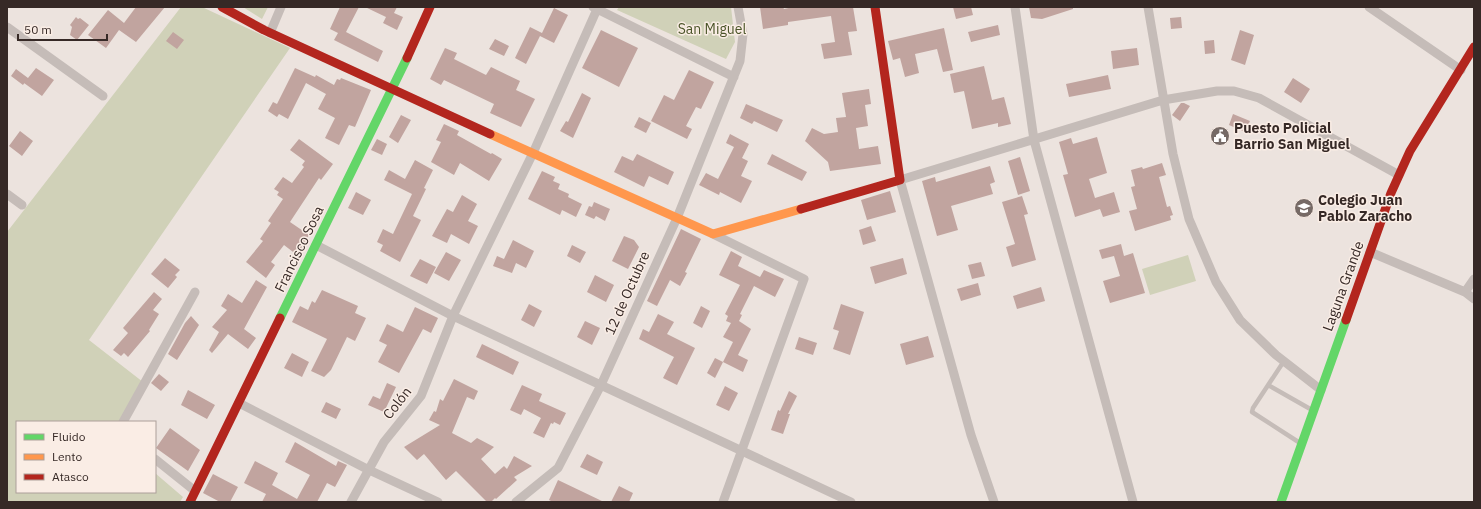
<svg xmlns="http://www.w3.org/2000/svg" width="1481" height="509" font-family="'IBM Plex Sans',sans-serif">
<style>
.green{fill:#d0d1b8}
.building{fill:#c1a49f}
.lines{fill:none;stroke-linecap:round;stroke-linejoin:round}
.lane{stroke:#c5bcb8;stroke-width:4.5}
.street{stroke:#c5bcb8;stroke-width:9}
.fast{stroke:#63d668;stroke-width:9}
.slow{stroke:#ff974d;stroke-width:9}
.jam{stroke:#b3261e;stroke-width:9}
.labels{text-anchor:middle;stroke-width:3;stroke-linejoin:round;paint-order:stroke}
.park-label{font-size:14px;fill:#4b5529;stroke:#faede5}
.poi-label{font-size:14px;font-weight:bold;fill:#362926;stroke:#faede5;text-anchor:start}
.street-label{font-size:14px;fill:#362926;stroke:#faede5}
</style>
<rect width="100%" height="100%" fill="#ece3de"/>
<path class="green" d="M181 7H202L290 48 89 340 143 382 119 422H17V492H155V473L183 497 180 502H7V232Z
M243 7H268L262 19Z
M619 7H731L735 42 726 59 617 10Z
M1188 255 1196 281 1150 295 1142 269Z"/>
<path class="building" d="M136 7H165L136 42 119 30 106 48 88 35 108 10 124 23Z
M340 7H359L346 32 383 51 378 62 334 40 338 33 330 29Z
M365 7H397L394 13 403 17 397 30 383 23 386 17Z
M760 7H783L784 9 793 7H853L857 31 848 32 852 55 824 59 821 44 835 42 831 16 788 22V25L763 29Z
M953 7H971L973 15 956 19Z
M1029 7H1073V9L1042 19 1031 18Z
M554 8 568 15 554 43 540 36 526 64 515 58 530 27 542 33Z
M76 17 78 19 80 18 89 25 77 40 70 35 72 27 70 25Z
M1181 17 1182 28 1171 29 1170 18Z
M998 25 1000 35 971 42 968 32Z
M944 28 953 70 943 72 937 49 915 54 919 73 905 77 900 58 893 60 888 41Z
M601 30 638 48 619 87 582 68Z
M1240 30 1254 35 1245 65 1231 60Z
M173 32 184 40 177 49 166 41Z
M495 39 509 46 504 56 489 49Z
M1214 40 1215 53 1205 54 1204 41Z
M445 48 457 53 454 59 486 75 491 67 520 81 516 90 535 99 521 127 490 113 494 104 444 80 441 85 430 79Z
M1137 48 1139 65 1113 69 1111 51Z
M984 66 992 100 1004 97 1011 124 998 127V123L972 129 964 91 954 93 950 74Z
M36 68 54 80 42 96 24 83Z
M295 68 315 77 316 75 334 85 337 79 340 80 341 78 371 90 355 127 349 125 339 145 325 138 335 118 318 109 326 94 306 83 288 119 279 114 277 117 268 111 273 102 277 104Z
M16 69 28 78 23 85 11 76Z
M689 70 714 82 701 109 696 107 686 126 692 129 687 139 651 121 664 95 674 100Z
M1108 75 1111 89 1069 97 1066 84Z
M1293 78 1310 89 1301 103 1284 92Z
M869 89 871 104 865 105 868 126 856 128 859 149 878 146 881 164 830 171 828 162 805 141 812 128 824 134 838 132 836 118 846 117 842 93Z
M582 93 591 98 573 138 560 131 566 121 568 122Z
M1181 103H1184L1190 106 1180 121 1172 115Z
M746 104 783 120 777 132 754 121 752 124 740 118Z
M1233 114 1250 121 1245 132 1229 125Z
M401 115 411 120 398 143 389 137Z
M639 117 651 123 646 133 634 127Z
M444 124 459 131 457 135 491 154 492 153 502 159 489 181 460 163 454 175 431 162 441 142 436 140Z
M20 131 33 141 22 156 9 146Z
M730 134 749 144 742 158 748 161 741 176 752 181 741 203 720 192 719 195 699 185 706 173 718 179 734 147 726 143Z
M1097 137 1107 173 1089 179 1095 198 1114 192 1120 212 1103 217 1100 209 1075 217 1063 175 1068 174 1059 142 1071 138 1073 144Z
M299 139 333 164 321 180 319 178 290 222 309 235 297 255 284 245 271 262 275 265 266 278 246 262 263 241 260 239 271 223 268 221 283 199 277 195 279 192 274 189 283 177 292 183 304 167 302 165 305 161 290 150Z
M377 139 387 144 382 155 371 150Z
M637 154 674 172 668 185 649 176 644 187 614 172 622 156 633 161Z
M772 154 807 172 802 181 767 164Z
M1020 157 1030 191 1018 195 1008 161Z
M415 160 433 170 424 188 426 189 413 216 421 220 400 262 380 251 383 245 377 242 383 229 393 234 412 194 384 180 389 170 405 179Z
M1162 163 1166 175 1159 177 1167 207 1170 206 1173 215 1170 216 1171 220 1135 231 1129 211 1137 209 1131 187 1135 186 1131 170 1142 167 1143 169Z
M990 166 995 182 990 184 993 194 951 206 958 230 937 236 922 181 935 177 936 182Z
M542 171 555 177 553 181 560 184 558 189 569 194 568 197 582 204 576 217 562 210 560 215 528 199Z
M890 191 896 212 867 220 861 200Z
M356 192 371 200 363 215 348 208Z
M462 195 477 204 468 221 478 226 469 244 451 234 447 243 432 236 447 209 453 212Z
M1022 196 1028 214 1024 215 1036 260 1012 267 1006 247 1015 244 1002 202Z
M594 202 610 209 605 221 596 216 594 219 585 215 589 206 592 207Z
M871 226 876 241 863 245 859 230Z
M681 229 701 239 685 272 687 273 680 286 670 280 657 306 647 301Z
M624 236 634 240 639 247 628 269 612 261Z
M513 240 534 251 526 268 516 263 512 273 493 266 497 256 504 259Z
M1121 244 1124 256 1133 253 1145 293 1110 303 1103 281 1120 276 1114 256 1102 259 1099 250Z
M572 245 586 252 580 263 567 256Z
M731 251 742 257 738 266 760 277 764 270 784 279 775 297 754 286 740 314 742 315 739 321 751 329 738 355 748 360 743 372 723 362 733 342 723 337 731 323 726 321 728 316 725 314 740 285 719 275Z
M446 252 461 260 449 281 434 273Z
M165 258 180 270 175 275 177 277 168 288 151 274Z
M903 258 907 274 875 284 870 267Z
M420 259 436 267 427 284 410 276Z
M981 262 985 276 972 279 968 265Z
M595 275 614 285 606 302 587 292Z
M256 280 267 287 244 329 256 338 248 349 228 334 212 353 209 350 219 332 212 327 227 310 221 306 228 294 242 303Z
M978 283 981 295 961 301 957 289Z
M1041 287 1045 301 1017 309 1013 296Z
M322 290 358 306 355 313 366 318 355 341 347 337 331 370 324 377 311 371 327 339 292 322 300 306 308 310 312 301 315 303Z
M154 292 162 299 153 310 159 314 149 330 150 331 128 357 124 353 121 356 113 350 128 333 123 328Z
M529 304 542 311 534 327 521 320Z
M841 304 864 312 850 355 833 349 839 331 833 329Z
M701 306 710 311 702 328 693 323Z
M415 307 438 318 431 333 423 329 399 373 378 362 387 345 379 341 387 324 403 332Z
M658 314 674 322 667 334 695 348 677 385 663 378 674 357 639 339 643 329 649 332Z
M191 316 199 325 177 360 168 354 185 323Z
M585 321 600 328 592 345 577 337Z
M928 336 934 357 906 365 900 344Z
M799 337 817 343 813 355 795 349Z
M482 344 519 362 513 375 476 357Z
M292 353 309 362 302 377 284 368Z
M715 358 723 362 715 378 707 373Z
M159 374 169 382 161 391 151 383Z
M454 379 478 391 474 400 467 397 452 433 471 443 477 438 494 447 481 459 495 474 504 466 507 469 514 456 532 466 514 477 517 480 496 499 495 498 491 502H487L456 471 446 480 424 454 417 460 404 447 440 425 429 420 434 411 436 412 440 399 443 401Z
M387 383 396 387 384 412 368 405 373 396 380 399Z
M522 385 542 394 539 401 566 413 560 425 554 422 553 424 551 423 544 438 533 433 541 418 524 409 521 415 510 410Z
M725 386 738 393 729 411 716 405Z
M188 390 215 405 207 419 181 405Z
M789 391 797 396 788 414H790L783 434 771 430 778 410 780 411Z
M326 402 341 409 336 419 321 412Z
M170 428 200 450 188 471 156 448Z
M295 442 336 466 338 461 347 465 335 487 327 483 317 502H262L266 494 244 483 255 461 278 473 272 485 297 499 310 475 285 462Z
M587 454 603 462 597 475 580 467Z
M213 474 238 487 230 502H220L203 493Z
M558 480 604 502H553L549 500Z
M619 486 633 493 629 502H611Z"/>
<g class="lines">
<path class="lane" d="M1284 361 1253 408 1252 412 1300 443
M1268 385 1312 410"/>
<path class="street" d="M593 7 734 77
M1015 7 1034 140 1133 502
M1148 7 1173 154 1189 219 1216 282 1240 320 1276 355 1321 390
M1369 7 1461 70
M7 27 103 96
M270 33 281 7
M7 194 22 205
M713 234 804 279 723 502
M316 245 453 316 851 502
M1370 252 1465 292 1474 299
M1465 292 1474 279
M239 403 367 469 438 502
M123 422 195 292
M155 459 195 491
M351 502 384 442 421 396 453 316 533 153 598 7
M516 502 558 468 601 385 677 218 740 61 743 34 738 7
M994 502 971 435 900 180 1163 100 1217 91H1234L1259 98 1399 175"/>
<path class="fast" d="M280 318 407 58
M1281 502 1346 320"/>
<path class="slow" d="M490 134 713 234 801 209"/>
<path class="jam" d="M222 7 264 30 490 134
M407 58 430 7
M801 209 900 180 875 7
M1346 320 1391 193 1410 151 1474 47
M190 502 280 318"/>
</g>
<defs>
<symbol id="civic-disc" viewBox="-11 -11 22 22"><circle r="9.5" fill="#766a66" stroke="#faede5"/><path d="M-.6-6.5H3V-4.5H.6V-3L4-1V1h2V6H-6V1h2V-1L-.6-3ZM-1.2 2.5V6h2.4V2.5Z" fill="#fff"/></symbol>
<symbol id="school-disc" viewBox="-11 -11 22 22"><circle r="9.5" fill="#766a66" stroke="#faede5"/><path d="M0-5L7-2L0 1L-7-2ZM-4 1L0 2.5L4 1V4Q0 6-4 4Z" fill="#fff"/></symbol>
</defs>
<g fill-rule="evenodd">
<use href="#civic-disc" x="1209" y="125" width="22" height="22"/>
<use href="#school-disc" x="1293" y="197" width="22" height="22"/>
</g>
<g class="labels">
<g class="park-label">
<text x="712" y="34">San Miguel</text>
</g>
<g class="poi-label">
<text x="1234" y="133">Puesto Policial<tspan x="1234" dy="16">Barrio San Miguel</tspan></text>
<text x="1318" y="205">Colegio Juan<tspan x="1318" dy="16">Pablo Zaracho</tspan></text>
</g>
<g class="street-label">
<text transform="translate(299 249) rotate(-64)" y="5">Francisco Sosa</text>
<text transform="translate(1343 286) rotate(-70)" y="5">Laguna Grande</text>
<text transform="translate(627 293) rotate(-66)" y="5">12 de Octubre</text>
<text transform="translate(397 403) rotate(-52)" y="5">Colón</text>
</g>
</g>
<rect width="1481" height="509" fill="none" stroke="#362926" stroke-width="16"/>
<rect x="16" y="421" width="140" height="72" fill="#faede5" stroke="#ac9f99"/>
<rect x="24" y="434" width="20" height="6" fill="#63d668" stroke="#ac9f99"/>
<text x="52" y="441" font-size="12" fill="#362926">Fluido</text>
<rect x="24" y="454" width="20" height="6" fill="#ff974d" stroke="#ac9f99"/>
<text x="52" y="461" font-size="12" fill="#362926">Lento</text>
<rect x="24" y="474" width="20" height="6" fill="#b3261e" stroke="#ac9f99"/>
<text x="52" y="481" font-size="12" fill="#362926">Atasco</text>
<path d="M18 34v6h89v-6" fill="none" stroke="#362926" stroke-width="2"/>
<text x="24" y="34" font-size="12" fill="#362926" stroke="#faede5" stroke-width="3" paint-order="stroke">50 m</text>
</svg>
